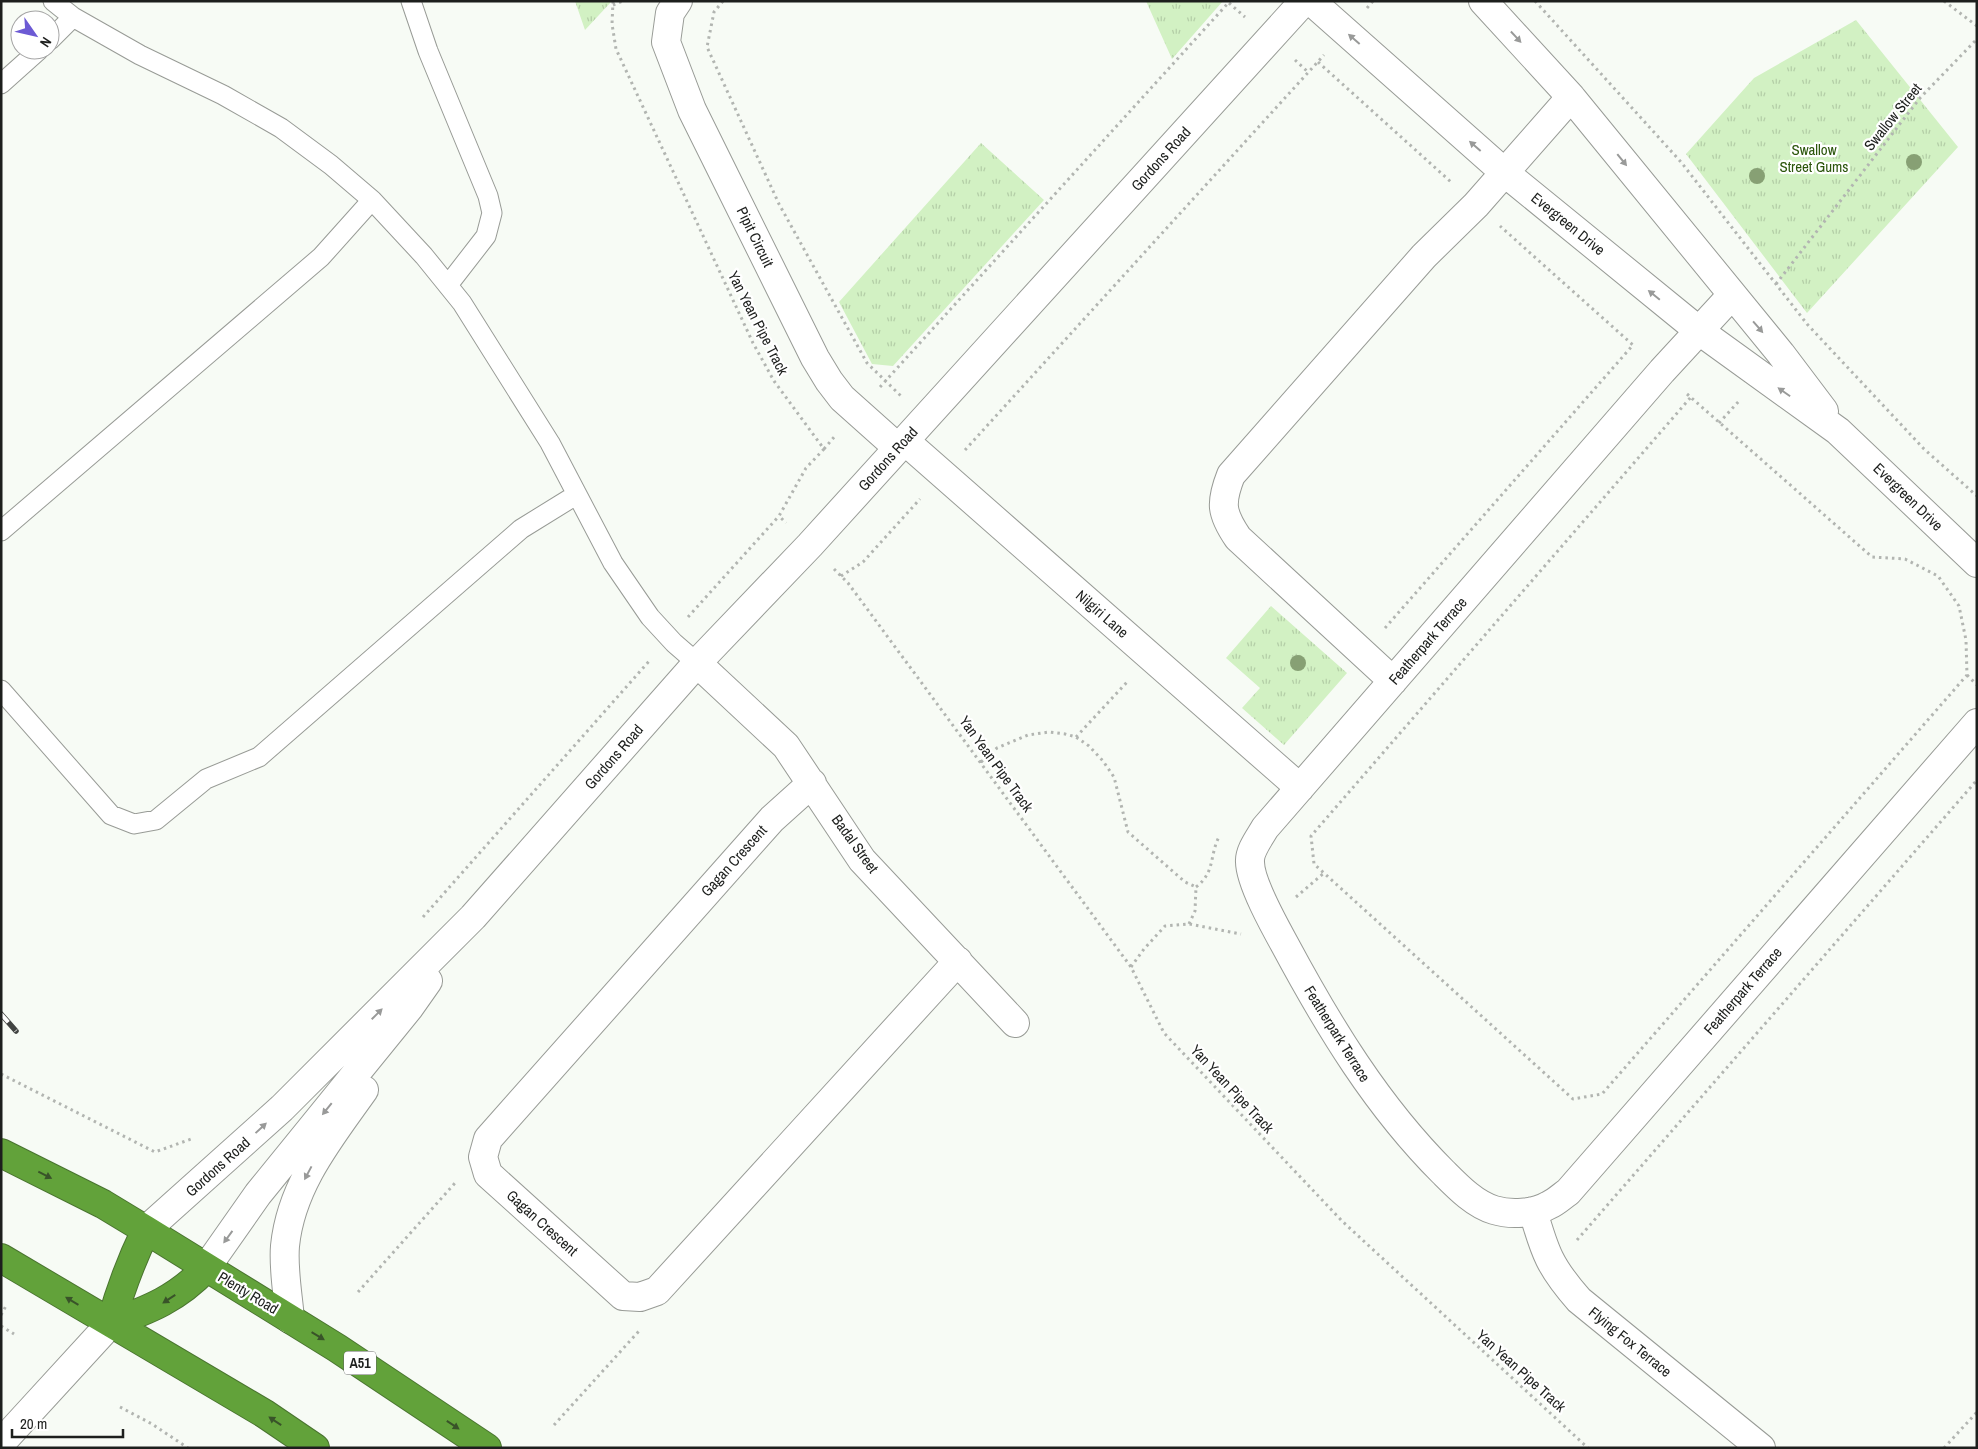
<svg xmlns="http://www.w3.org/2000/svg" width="1978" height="1449" font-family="'Archivo Narrow',sans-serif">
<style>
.park{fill:url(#park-tufts)}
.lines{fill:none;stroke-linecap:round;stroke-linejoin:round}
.lane-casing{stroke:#989b96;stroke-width:21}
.street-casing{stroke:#989b96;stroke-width:30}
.secondary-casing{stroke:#989b96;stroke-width:30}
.highway-casing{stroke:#4a7430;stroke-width:30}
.path{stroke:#b2b5b1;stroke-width:3;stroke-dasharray:2.5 4;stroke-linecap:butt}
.lane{stroke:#fff;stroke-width:19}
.street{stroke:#fff;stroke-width:28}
.secondary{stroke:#fff;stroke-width:28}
.highway{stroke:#62a23a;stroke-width:28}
.rail-casing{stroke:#414341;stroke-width:5.5}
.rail{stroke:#fff;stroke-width:4;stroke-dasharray:11;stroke-linecap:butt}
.tree{fill:#87a074}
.oneway{fill:#999a99}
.oneway2{fill:#395329}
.labels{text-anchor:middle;stroke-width:4.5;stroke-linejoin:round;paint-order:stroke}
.shield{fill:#fff;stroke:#616261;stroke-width:1}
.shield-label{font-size:14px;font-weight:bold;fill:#1d1f1d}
.street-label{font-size:15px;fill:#1d1f1d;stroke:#fff}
.park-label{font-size:15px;fill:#2b550b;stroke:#fff}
</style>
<defs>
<pattern id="park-tufts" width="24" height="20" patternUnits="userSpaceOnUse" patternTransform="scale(1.25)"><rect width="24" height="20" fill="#d2f1c3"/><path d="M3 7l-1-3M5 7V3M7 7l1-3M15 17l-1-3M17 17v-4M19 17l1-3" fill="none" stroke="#b4cea7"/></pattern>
</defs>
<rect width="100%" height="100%" fill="#f7fbf5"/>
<path class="park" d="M575 1H612L585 30Z
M1146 1H1223L1172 59Z
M1856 20 1958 147 1807 313 1686 154 1754 78Z
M981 143 1044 200 893 366 872 364 839 302Z
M1271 606 1347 673 1284 745 1242 708 1260 688 1226 658Z"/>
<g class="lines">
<defs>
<path id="lane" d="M53 1 73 17 140 55 223 95 281 128 331 165 372 200 424 256 462 303 550 443 613 563 650 617 674 643 697 663
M411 1 428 51 488 196 492 213 486 236 448 285
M50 40 73 17
M1 84 39 50
M1 531 321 257 372 200
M1 690 111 815 134 824 156 820 206 779 259 757 521 529 576 495"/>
<path id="street" d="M678 1 670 13 666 42 692 110 815 358 829 381 842 398 898 448
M1311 1 1504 172 1698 330 1838 431 1977 563
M1483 1 1571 97 1781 354 1824 411
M1732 295 1662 371 1265 828C1260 837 1249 851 1250 862 1250 882 1275 927 1285 945 1329 1027 1377 1106 1443 1172 1457 1186 1474 1204 1494 1210 1510 1215 1534 1214 1549 1205 1556 1202 1562 1196 1568 1192L1977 723
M905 441 1300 788
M697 663 786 746 862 860 1015 1023
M1393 681 1238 538C1221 513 1220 503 1231 475L1424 256 1476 205 1571 97
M812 783 772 819 488 1139 483 1157 488 1174 623 1296 640 1297 657 1291 958 961
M1533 1211C1545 1253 1550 1267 1579 1300L1761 1448
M1 1443 111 1323"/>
<path id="secondary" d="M146 1230 282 1108 473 917 697 663 810 545 1304 1
M206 1268 258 1194 409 1008 428 981
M290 1319C288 1295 283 1269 285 1246 291 1185 330 1138 364 1090"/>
<path id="highway" d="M1 1153 103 1204 146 1230 337 1348 487 1448
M1 1258 265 1414 315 1448
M111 1323C149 1310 178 1298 206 1268
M111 1323C120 1290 131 1261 146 1230"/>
</defs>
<use href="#lane" class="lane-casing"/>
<use href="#street" class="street-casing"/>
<use href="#secondary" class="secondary-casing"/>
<use href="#highway" class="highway-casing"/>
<path class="path" d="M613 1 612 24 616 49 753 343 774 381 824 449 806 468 779 516 786 523
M723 1 714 12 707 47 779 204 867 363 901 396
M1535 1 1681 162 1807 324 1924 449 1977 496
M1944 1 1977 26
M1229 3 1245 17
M613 5 623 1
M1367 8 1373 1
M1295 60 1308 72
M1318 62 1451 182
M1776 284 1920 98 1977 39
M880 387 1230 1
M1687 394 1872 557 1905 559 1938 576 1959 606 1966 640 1967 675 1602 1094 1573 1099 1314 864 1311 836 1691 397
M1719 423 1739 401
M824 449 835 436
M965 450 1324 55
M834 569 848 583 1131 967 1164 1033 1342 1221 1588 1448
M841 576 863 562 920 499
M688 617 779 516
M1385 628 1633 345 1500 226
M1967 675 1977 685
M1076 737 1128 681
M981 762 997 748 1028 735 1049 732 1065 734 1076 737 1089 746 1103 761 1114 777 1128 832 1185 882 1196 887
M1196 887C1216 872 1209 854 1220 835
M1296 897 1324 873
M423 917 651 659
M1189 924 1195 911 1196 887
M1131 967 1144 949 1165 926 1189 924 1241 934
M1 1074 155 1152 194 1138
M1577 1240 1977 780
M358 1292 455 1183
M1 1315 7 1304
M1 1326 14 1334
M120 1407 152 1424 188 1448
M554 1425 639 1331
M1944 1448 1977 1412"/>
<use href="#lane" class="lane"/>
<use href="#street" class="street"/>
<use href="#secondary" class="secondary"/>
<use href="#highway" class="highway"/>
<defs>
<path id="rail" d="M1 1014 16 1031"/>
</defs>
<use href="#rail" class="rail-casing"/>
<use href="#rail" class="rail"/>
</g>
<g class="tree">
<circle cx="1914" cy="162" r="8"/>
<circle cx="1757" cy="176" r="8"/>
<circle cx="1298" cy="663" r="8"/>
</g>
<defs><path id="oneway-solid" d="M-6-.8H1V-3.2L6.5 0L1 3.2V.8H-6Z" transform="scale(1.25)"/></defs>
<g class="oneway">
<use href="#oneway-solid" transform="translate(1516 37) rotate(47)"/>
<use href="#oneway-solid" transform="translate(1354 39) rotate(-139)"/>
<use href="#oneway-solid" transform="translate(1475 146) rotate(-139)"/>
<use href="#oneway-solid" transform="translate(1622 160) rotate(51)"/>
<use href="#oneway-solid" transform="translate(1654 295) rotate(-141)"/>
<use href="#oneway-solid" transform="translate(1758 327) rotate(49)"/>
<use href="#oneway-solid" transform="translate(1784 392) rotate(-145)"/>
<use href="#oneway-solid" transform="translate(377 1014) rotate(-45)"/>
<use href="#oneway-solid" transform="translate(327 1109) rotate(129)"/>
<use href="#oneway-solid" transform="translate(261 1128) rotate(-43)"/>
<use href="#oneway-solid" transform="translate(308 1173) rotate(118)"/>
<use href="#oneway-solid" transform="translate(228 1237) rotate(126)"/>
</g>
<g class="oneway2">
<use href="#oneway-solid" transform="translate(45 1175) rotate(27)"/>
<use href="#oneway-solid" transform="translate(169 1299) rotate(147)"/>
<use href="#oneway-solid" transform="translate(72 1301) rotate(-149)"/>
<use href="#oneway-solid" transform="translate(318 1336) rotate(31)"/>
<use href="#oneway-solid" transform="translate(275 1421) rotate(-146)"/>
<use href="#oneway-solid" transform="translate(453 1425) rotate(34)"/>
</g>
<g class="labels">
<rect class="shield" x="344" y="1351.5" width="32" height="23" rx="4"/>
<g class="shield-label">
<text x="360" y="1368">A51</text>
</g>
<g class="street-label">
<text transform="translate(1893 117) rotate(-51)" y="5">Swallow Street</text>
<text transform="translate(1161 159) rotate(-48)" y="5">Gordons Road</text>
<text transform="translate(1568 224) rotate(39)" y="5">Evergreen Drive</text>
<text transform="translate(755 237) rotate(64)" y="5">Pipit Circuit</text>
<text transform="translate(758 323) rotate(63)" y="5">Yan Yean Pipe Track</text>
<text transform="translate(888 459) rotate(-48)" y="5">Gordons Road</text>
<text transform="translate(1908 497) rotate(44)" y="5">Evergreen Drive</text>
<text transform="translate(1102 614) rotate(41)" y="5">Nilgiri Lane</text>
<text transform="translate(1428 641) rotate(-49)" y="5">Featherpark Terrace</text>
<text transform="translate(614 757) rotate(-49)" y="5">Gordons Road</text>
<text transform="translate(996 764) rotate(54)" y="5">Yan Yean Pipe Track</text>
<text transform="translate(855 844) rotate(54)" y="5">Badal Street</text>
<text transform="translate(734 861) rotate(-48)" y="5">Gagan Crescent</text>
<text transform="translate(1743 991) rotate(-49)" y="5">Featherpark Terrace</text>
<text transform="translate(1337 1034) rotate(58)" y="5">Featherpark Terrace</text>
<text transform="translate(1232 1089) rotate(47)" y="5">Yan Yean Pipe Track</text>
<text transform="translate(218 1167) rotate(-42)" y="5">Gordons Road</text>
<text transform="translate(542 1223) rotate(42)" y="5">Gagan Crescent</text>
<text transform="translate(248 1293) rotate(31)" y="5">Plenty Road</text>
<text transform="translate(1630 1342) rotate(39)" y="5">Flying Fox Terrace</text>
<text transform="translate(1521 1371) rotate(42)" y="5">Yan Yean Pipe Track</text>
</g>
<g class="park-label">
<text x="1814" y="155">Swallow<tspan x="1814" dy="17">Street Gums</tspan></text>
</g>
</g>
<rect width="1978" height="1449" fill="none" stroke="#1d1f1d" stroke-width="5"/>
<g transform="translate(35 35) rotate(124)"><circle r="24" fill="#ffffff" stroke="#a5a5a5"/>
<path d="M0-4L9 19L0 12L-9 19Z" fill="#6c5ad4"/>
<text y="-8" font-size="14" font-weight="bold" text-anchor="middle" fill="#1d1f1d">N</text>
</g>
<path d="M12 1429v8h111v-8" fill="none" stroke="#1d1f1d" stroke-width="2.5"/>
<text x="20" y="1429" font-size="15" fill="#1d1f1d" stroke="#ffffff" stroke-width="4" paint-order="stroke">20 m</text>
</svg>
